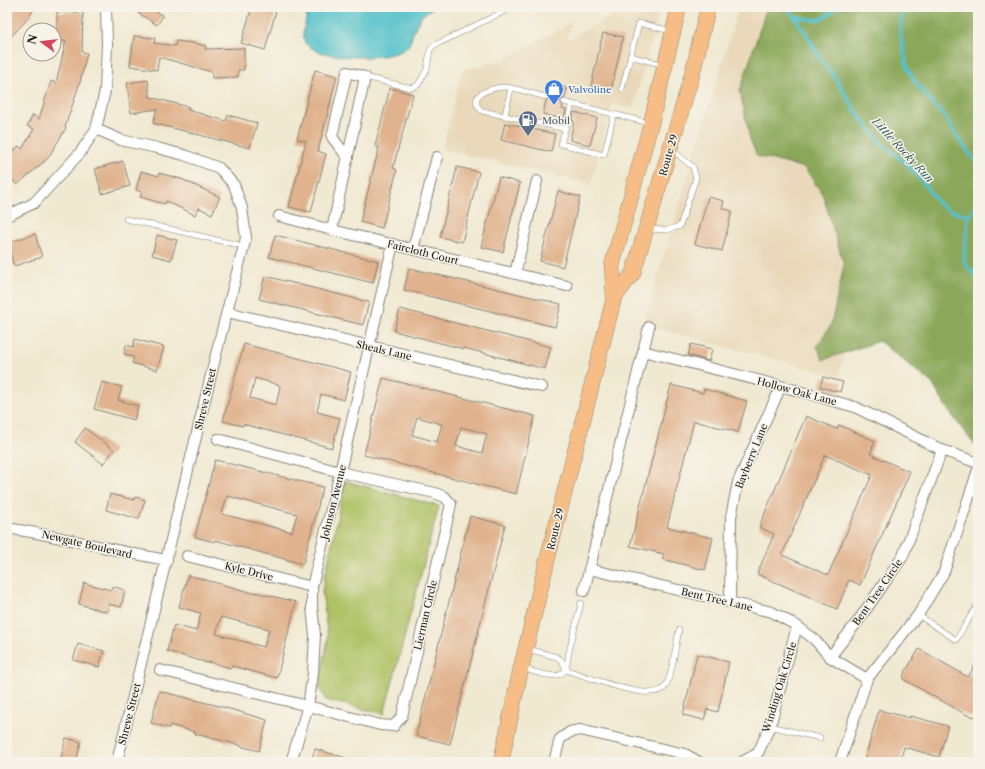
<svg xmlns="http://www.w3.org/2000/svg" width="985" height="769" font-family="'Libre Caslon Text',serif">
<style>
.built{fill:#e9d9ba}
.green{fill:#afc165;stroke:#666e40}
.forest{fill:#8ba75a;stroke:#54623b}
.water{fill:#53c1ca;stroke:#386e73}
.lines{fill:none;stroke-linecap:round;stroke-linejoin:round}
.stream{stroke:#53c1ca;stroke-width:3.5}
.building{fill:#e0b28d;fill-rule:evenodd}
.lane-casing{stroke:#868277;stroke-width:6}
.street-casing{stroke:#868277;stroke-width:12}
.primary-casing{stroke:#868277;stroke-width:16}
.lane{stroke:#fff;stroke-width:5}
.street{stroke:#fff;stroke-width:10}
.primary{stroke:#f6be86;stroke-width:15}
.labels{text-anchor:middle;stroke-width:3;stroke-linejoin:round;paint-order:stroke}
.shop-label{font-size:10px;fill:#366cbe;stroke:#f7f3e8;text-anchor:start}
.service-label{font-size:10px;fill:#4e5e75;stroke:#f7f3e8;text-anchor:start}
.street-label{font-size:10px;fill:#1c1c1c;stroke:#f7f3e8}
.water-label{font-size:11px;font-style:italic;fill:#325e62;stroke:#f7f3e8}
</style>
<rect width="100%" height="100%" fill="#f7f3e8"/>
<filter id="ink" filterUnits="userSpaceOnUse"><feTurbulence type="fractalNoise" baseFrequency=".025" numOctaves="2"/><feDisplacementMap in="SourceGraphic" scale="8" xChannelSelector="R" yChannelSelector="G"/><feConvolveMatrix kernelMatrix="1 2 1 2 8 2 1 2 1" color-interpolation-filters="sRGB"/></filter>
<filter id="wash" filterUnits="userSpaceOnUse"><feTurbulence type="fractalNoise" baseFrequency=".012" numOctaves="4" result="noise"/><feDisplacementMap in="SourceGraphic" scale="16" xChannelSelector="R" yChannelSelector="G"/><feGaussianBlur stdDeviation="0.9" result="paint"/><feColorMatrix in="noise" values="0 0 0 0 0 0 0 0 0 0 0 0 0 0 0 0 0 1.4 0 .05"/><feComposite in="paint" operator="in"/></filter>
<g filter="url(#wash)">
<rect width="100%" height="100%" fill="#f0e9d2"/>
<path class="built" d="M628 7H652L659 9 653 35 633 109 612 103 591 184 442 149 462 70 503 60 571 23 567 40Z
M739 7H767L891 159 839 376 643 325Z"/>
<path class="green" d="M345 481 439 506 384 714 326 700 319 687 328 639 322 591Z"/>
<path class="forest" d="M767 7H978V445L974 444 948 410 932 383 879 341 823 360 817 346 831 325 844 265 823 195 805 168 757 156 750 139 740 91Z"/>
<path class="water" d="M309 7H436C420 14 418 20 412 36 411 40 410 44 407 47 392 61 339 58 320 52 315 51 309 46 305 43L303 32Z"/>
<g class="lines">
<path class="stream" d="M787 7 805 32 822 61 832 73 857 113 871 131 881 143 906 163 922 181 939 204 953 212 964 214 968 218 964 259 966 265 978 278
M900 7 902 15 900 32 907 67 914 80 936 108 944 115 956 135 978 165
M794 16C818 21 818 24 837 7
M968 218 974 209 978 196"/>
</g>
<g id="blocks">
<path class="building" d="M7 7H35L29 17 7 41Z
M129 7H161L157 12 163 16 157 25Z
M252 7H277L265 50 241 43Z
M57 12H83L82 52 87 53 80 82 65 127 66 128 48 158 17 185 7 174V157L19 146 22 149 34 129 27 126 33 115 39 119 51 81 56 83 66 41H57Z
M603 33 623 37 611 91 591 86Z
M134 36 155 38 154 43 175 46 176 41 193 43 206 46 205 49 244 48V70H238V77L212 78V72L159 57 157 70 130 66Z
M315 70 337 76 318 151 326 154 311 212 289 207 306 141 297 139Z
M148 80 150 97 189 107 188 110 226 121 228 115 257 123 250 148 153 123 157 109 131 113 127 83Z
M550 84 567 88 565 98 561 99 560 101 563 106 562 109 566 110 564 119 543 114 546 101 549 98 548 94Z
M390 88 413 94 393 168 397 170 382 228 360 222 379 148 375 146Z
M574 112 597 118 590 145 570 140 574 121 572 120Z
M505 123 555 134 551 152 501 140Z
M123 161 130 186 102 194 95 169Z
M457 167 479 172 462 242 440 237Z
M141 171 159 176V173L181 179 220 197 212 214 199 208 195 215 166 201 165 204 140 197 142 192 136 190Z
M499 177 520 183 503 252 481 247Z
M558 191 580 197 563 267 540 261Z
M708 197 724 201 722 208 732 211 722 251 695 244Z
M35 234 42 257 14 266 7 243Z
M157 235 177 240 171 260 152 255Z
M275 235 378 261 373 283 269 257Z
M409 268 561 304 555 327 404 290Z
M265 276 369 302 363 325 259 299Z
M400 309 551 347 545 369 464 348V349L394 331Z
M135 339 164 347 157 370 132 363 134 357 124 354 126 345 133 347Z
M244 344 351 372 344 400 321 394 317 412 340 418 332 448 243 424V426L223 421ZM255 378 279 385 280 387 276 405 250 398Z
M691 344 712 349 709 361 688 355Z
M823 377 843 382 840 392 820 387Z
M383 378 535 416 516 494 364 455ZM417 417 442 424 437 442 412 435ZM461 427 487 434 482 453 456 446Z
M102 382 122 387 118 400 138 406 134 420 94 409Z
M671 385 703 393 704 389 747 401 738 432 694 421 679 479 667 527 713 538 705 570 662 559 664 554 630 546Z
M806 416 837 429 839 425 875 441 870 454 910 472 860 585 849 580 837 609 757 574 774 534 759 527ZM825 455 872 475 828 575 782 555Z
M85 428 114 450 103 464 75 442Z
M215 460 323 487 303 564 215 540V542L195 537ZM227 496 297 514 292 532 222 514Z
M110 494 134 500 135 497 145 500 139 519 106 510Z
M470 516 505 525 450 744 416 736Z
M188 575 253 593 254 592 296 602 277 678 232 666 231 668 209 662 208 663 167 651 174 625 196 631 201 613 179 607ZM221 617 269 629 264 647 216 634Z
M84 583 111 590 112 586 125 590 121 607 109 604 107 612 79 604Z
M78 644 104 651 99 667 73 660Z
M919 649 968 677 978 660V712L975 717 967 715 903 679 904 674Z
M697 654 729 662 718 712 707 709 704 720 683 715Z
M159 691 223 707 267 720 259 751 240 746V745L195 734V732L170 725 169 728 151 723Z
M879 710 910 718V716L948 726 939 757 904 747 900 762H864Z
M66 738 81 742 76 762H60Z
M315 749 350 759V762H311Z"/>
</g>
</g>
<g filter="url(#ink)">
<use href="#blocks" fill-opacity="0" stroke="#868277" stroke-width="1"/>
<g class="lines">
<defs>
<path id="lane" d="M630 56 664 65
M365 77 411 88 418 85 427 69 430 50 433 46 513 7
M622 89 639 23 671 31
M545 97C536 95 514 87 505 87 498 87 480 91 477 98 475 104 478 107 482 111L565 129
M564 102 572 104
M614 114 604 155 561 144 572 104 650 123
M505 115 511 88
M126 219 243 246
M647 229 667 230 680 226 696 178 693 167 672 150
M918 615 956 640 978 604
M528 649 557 657 562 661 566 670C584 675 652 704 665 687 672 678 676 643 679 630
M522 668C531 671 553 679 561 674 563 673 564 671 566 670L569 652 581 603
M770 726 820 738"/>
<path id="street" d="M96 129 121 140 157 148 184 155 219 168 234 185 242 208 246 238 221 334 117 762
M7 216 34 203 80 153 96 129 105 91 107 44 106 7
M279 216 332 230 567 286
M332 230 365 77 347 72 332 137 348 158
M413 249 437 157
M515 274 537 181
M227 312 542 387
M643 351 781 386 855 407 942 450
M7 528C61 536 113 551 167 560
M187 556 312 587
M589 569 772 612 797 626 814 639 830 657
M584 591 649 327
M730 601 731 517 738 482 781 386
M160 670 308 706 380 725 394 726 402 716 451 504 445 497 435 493 340 472 218 439
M867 679 918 615 944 572 978 470
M291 762 308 706 313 673 315 635 312 607V587L340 472 393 244
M554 762 560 739 570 732 580 730 685 754 699 762
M742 762 758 753 770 726 797 626
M840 762 867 679 830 657 858 621 903 556 942 450 978 463"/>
<path id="primary" d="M614 298 633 273 692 75 708 7
M501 762 521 668 547 561 614 298 612 266 651 123 679 7"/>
</defs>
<use href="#lane" class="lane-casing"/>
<use href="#street" class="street-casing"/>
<use href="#primary" class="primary-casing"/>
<use href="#lane" class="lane"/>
<use href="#street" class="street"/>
<use href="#primary" class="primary"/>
</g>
</g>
<defs>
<symbol id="shop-pin" viewBox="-11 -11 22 30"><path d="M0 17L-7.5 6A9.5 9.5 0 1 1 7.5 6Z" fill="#3f7fe0" stroke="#f7f3e8"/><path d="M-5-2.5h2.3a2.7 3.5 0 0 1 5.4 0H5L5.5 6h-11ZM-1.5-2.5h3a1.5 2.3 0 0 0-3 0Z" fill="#fff"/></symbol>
<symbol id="fuel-pin" viewBox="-11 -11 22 30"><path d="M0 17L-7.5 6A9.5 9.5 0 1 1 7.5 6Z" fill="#5c6f8a" stroke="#f7f3e8"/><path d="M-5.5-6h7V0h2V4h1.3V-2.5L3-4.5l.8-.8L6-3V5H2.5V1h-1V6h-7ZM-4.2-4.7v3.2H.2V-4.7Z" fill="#fff"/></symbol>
</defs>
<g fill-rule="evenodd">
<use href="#shop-pin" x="543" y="78" width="22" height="30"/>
<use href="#fuel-pin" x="517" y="109" width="22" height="30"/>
</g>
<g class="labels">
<g class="shop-label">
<text x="568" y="93">Valvoline</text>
</g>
<g class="service-label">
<text x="542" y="124">Mobil</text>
</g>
<g class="street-label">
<text transform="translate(668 155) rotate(-74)" y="4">Route 29</text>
<text transform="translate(423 252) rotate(14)" y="4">Faircloth Court</text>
<text transform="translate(384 350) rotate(13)" y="4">Sheals Lane</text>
<text transform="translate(797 391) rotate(15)" y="4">Hollow Oak Lane</text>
<text transform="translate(205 399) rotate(-77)" y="4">Shreve Street</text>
<text transform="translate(751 456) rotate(-68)" y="4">Bayberry Lane</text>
<text transform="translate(333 502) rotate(-76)" y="4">Johnson Avenue</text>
<text transform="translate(555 529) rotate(-76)" y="4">Route 29</text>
<text transform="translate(87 544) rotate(13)" y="4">Newgate Boulevard</text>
<text transform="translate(249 571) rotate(14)" y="4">Kyle Drive</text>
<text transform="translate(877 592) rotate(-55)" y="4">Bent Tree Circle</text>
<text transform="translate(717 599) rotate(13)" y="4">Bent Tree Lane</text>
<text transform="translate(425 615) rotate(-77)" y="4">Lierman Circle</text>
<text transform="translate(779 687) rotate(-73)" y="4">Winding Oak Circle</text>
<text transform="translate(129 714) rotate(-76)" y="4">Shreve Street</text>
</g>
<g class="water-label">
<text transform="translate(903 150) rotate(47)" y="4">Little Rocky Run</text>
</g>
</g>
<rect width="985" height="769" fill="none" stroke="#f7f3e8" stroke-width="24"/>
<g transform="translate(42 42) rotate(285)"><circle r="19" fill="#f7f3e8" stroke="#9f9d96"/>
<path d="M0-3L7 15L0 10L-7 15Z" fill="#d1495b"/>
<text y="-6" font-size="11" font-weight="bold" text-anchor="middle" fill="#1c1c1c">N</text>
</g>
</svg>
